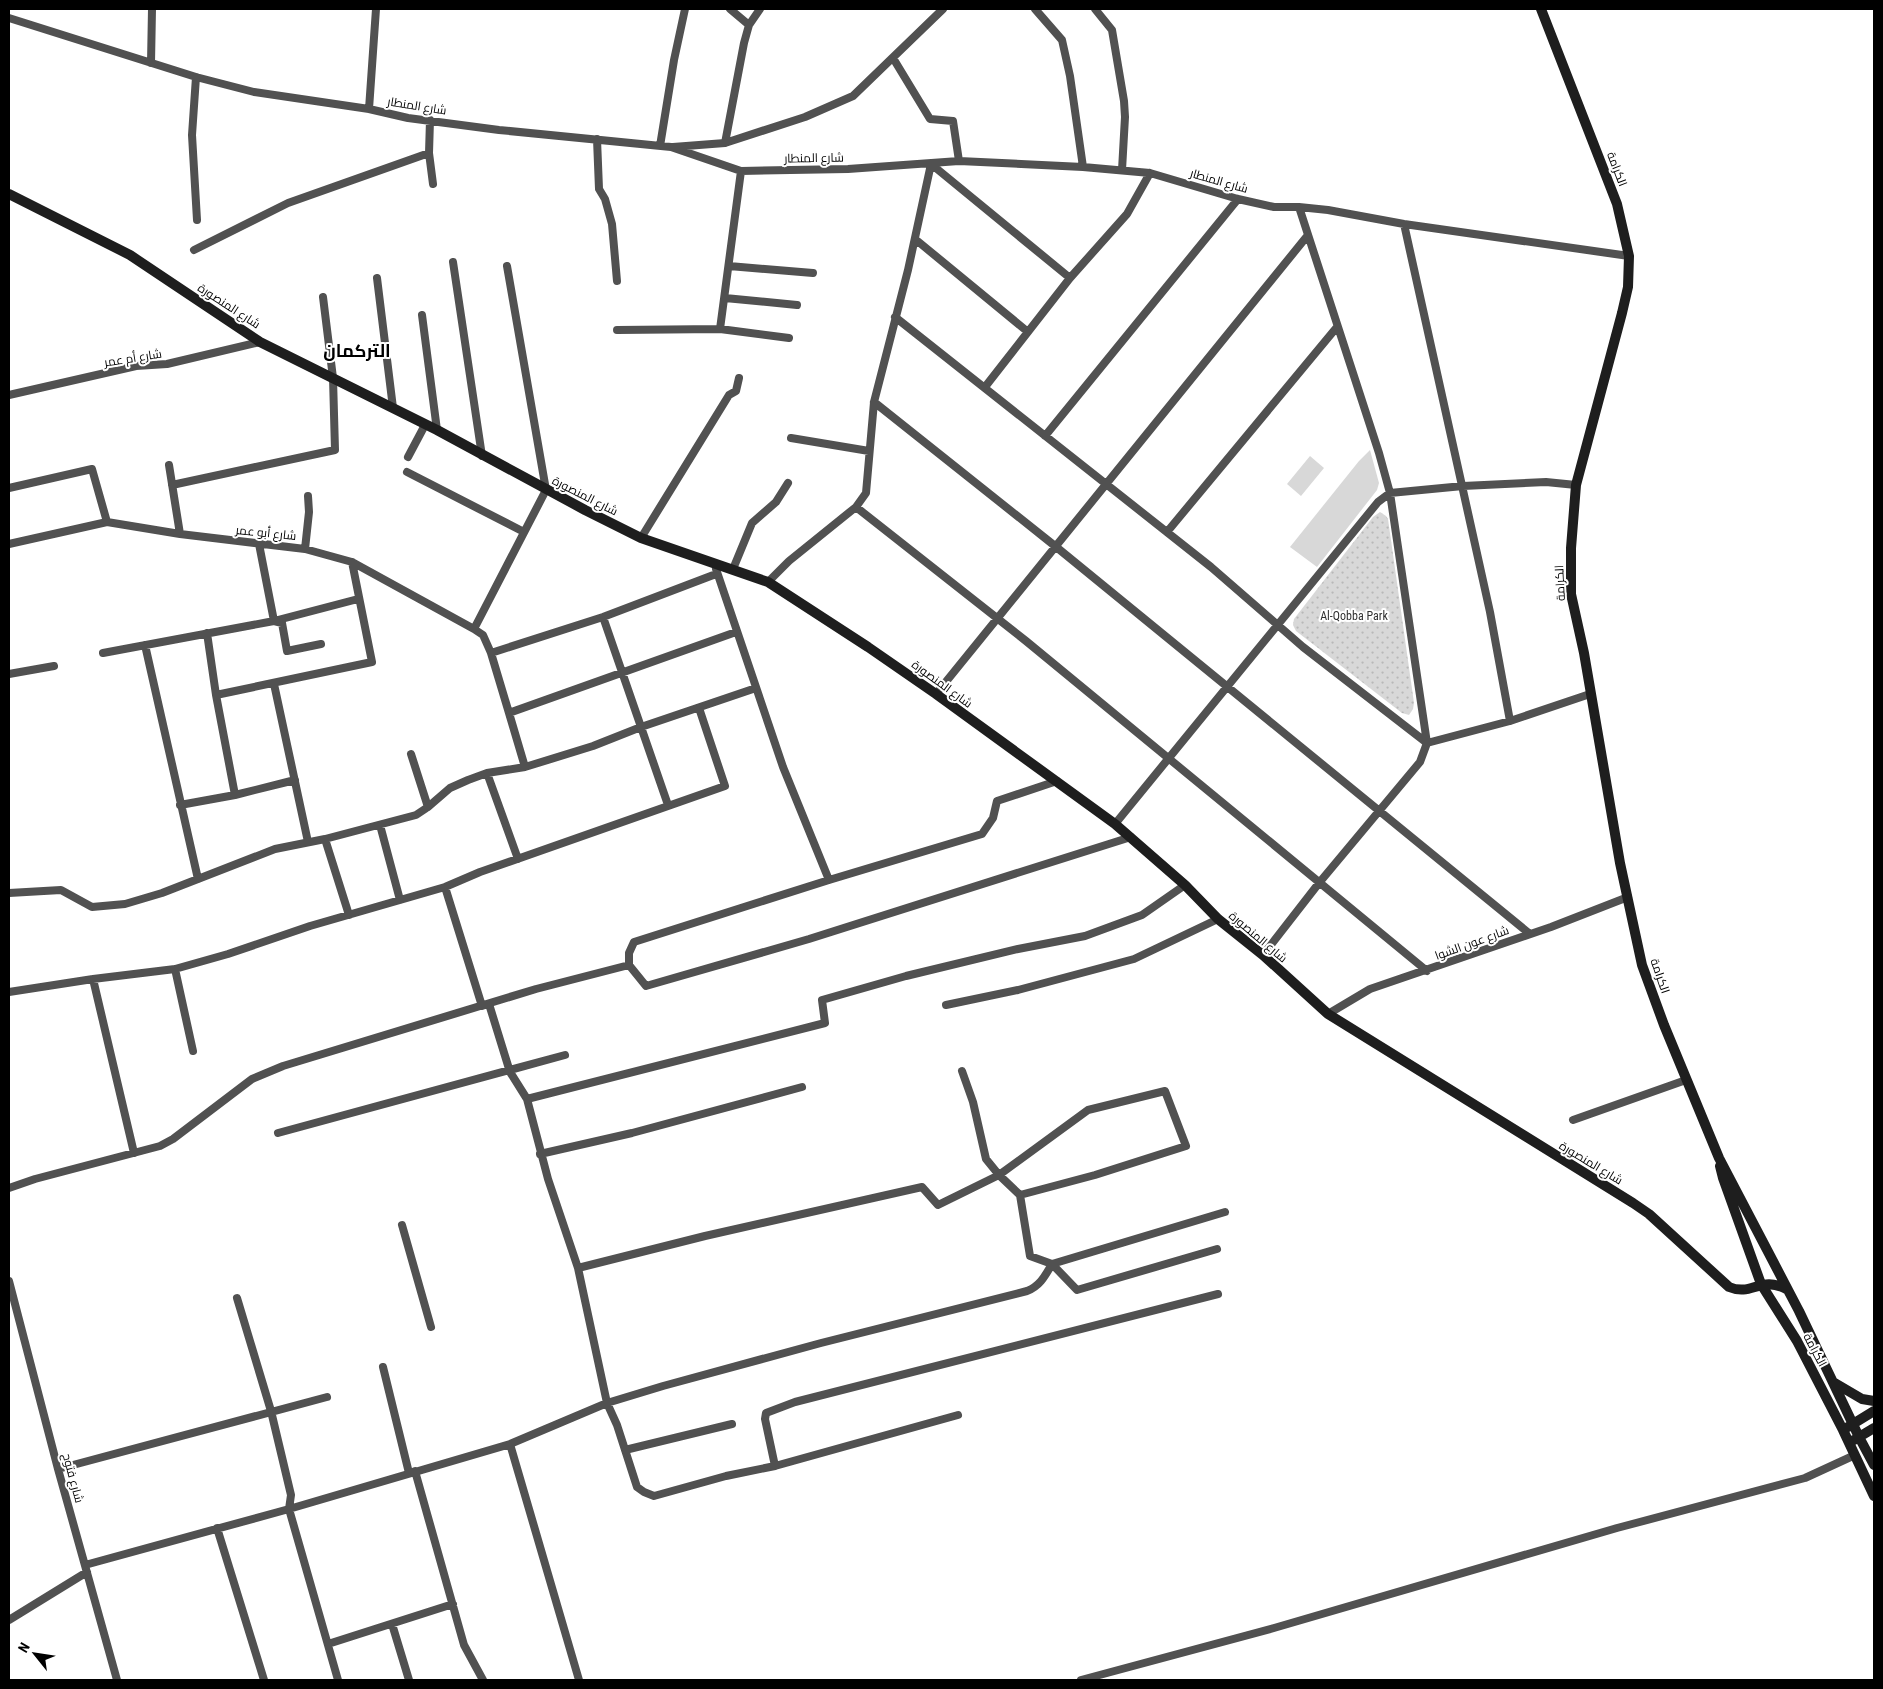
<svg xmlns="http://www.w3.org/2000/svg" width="1883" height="1689" font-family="'Roboto Condensed',Cairo,sans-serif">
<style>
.green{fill:#d8d8d8}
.park{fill:url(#park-dots)}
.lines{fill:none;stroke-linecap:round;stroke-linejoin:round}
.street{stroke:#515151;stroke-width:8}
.secondary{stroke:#1e1e1e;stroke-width:10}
.labels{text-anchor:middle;stroke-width:4;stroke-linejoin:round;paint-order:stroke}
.street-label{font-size:12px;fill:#000;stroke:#fff}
.park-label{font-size:12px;fill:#2f2f2f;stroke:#fff}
.district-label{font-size:18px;font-weight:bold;fill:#000;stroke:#fff}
</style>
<defs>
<pattern id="park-dots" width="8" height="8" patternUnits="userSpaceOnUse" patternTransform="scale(1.25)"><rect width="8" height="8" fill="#d8d8d8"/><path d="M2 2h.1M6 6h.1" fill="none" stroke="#b8b8b8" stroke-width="1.8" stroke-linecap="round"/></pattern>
</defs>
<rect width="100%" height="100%" fill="#fff"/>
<path class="green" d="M1370 450 1379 483 1377 490 1317 567 1290 547 1359 461Z
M1310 456 1324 468 1301 496 1287 484Z"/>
<path class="park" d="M1380 512 1386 516 1388 519 1414 703 1413 709 1409 715 1402 713 1296 631 1293 625 1294 619 1373 517Z"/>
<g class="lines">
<path class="street" d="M730 9 749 25
M1035 9 1062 40 1070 76 1083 167
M1095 9 1112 30 1124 101 1125 117 1122 170
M9 18 196 77 254 92 369 109 408 118 499 130 671 147 741 171 848 169 959 161 1083 167 1150 173 1238 199 1274 207H1299L1328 210 1404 224 1629 256
M893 58 930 119 953 121 959 161
M151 63 152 9
M196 77 192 135 197 220
M369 109 376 9
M430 120 429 153 433 184
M597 139 599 189 605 199 612 224 617 281
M725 143 744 43 749 25 760 9
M660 146 674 60 685 9
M673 147 725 143 805 117 853 96 943 9
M1404 224 1490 612 1510 721
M915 239 1028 332
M194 250 288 203 429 153
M453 262 482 456
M729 266 813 273
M377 278 393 408
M725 298 797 305
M422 315 437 430
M895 317 1211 567 1303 647 1427 743
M720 329 789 338
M617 330 720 329 741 171
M985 387 1070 278 1127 214 1150 173
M9 395 136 366 167 364 260 342
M874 402 1055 546 1530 934
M1045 436 1238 199
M791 438 869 451
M408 457 425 425
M169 465 180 534
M407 472 524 532
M172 485 335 450 333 378 323 297
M9 488 92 469 107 522
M856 507 1026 641 1427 971
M1167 532 1337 327
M641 538 729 395 736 391 739 378
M9 544 107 522 180 534 305 549 352 562 474 629 483 635 491 653
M259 544 274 621 282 623 287 651 321 644
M305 549 309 512 308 496
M716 569 783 767 829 880
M733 569 752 523 776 502 788 483
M716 574 603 617 491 653 509 713 736 632
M768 582 789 561 856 507 866 493 874 402 908 270 931 164 1070 278
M603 617 668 805
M474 629 546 490 507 266
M145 645 198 879
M103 653 274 621 358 599
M9 674 54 666
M274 684 308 842
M936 694 1308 235
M216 695 372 662 352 562
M509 713 525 767
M1427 743 1510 721 1590 694
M487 773 518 859
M235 795 295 780
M180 805 235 795 216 695 207 633
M428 807 450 788 468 780 487 773 525 767 593 746 641 727 756 688
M1115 824 1378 502 1390 493 1463 486 1546 482 1576 485
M380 825 400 900
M325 839 349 915
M445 887 482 1006
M9 893 61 890 92 907 125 904 162 893 275 849 325 839 416 815 428 807 411 754
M1263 955 1319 883 1420 762 1427 743 1390 493 1379 453 1299 207
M629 965V953L634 942 829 880 982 834 993 818 997 801 1057 781
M175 969 193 1051
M93 979 134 1153
M9 992 93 979 175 969 228 954 310 926 445 887 480 872 725 786 699 708
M489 1004 510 1072 527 1099 548 1179 578 1268 607 1403 617 1425 637 1487 644 1492 654 1496 726 1476 775 1466 958 1415
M946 1005 1018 990 1134 959 1218 919
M1328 1014 1370 989 1551 927 1628 897
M962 1071 973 1102 986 1159 999 1175 1020 1195 1030 1256 1052 1264 1077 1290 1217 1249
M527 1099 825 1023 822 1000 906 976 1018 949 1085 936 1142 915 1185 885
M1573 1120 1686 1080
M278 1133 565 1055
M540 1154 632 1133 802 1087
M9 1188 35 1179 160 1146 173 1139 252 1079 283 1066 536 989 629 965 646 986 809 939 1131 837
M402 1225 431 1327
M578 1268 705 1236 922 1187 938 1205 999 1175 1088 1110 1165 1091 1186 1146 1095 1175 1020 1195
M9 1281 58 1469 117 1680
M237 1298 271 1411 291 1495 289 1509 338 1680
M383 1367 409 1473
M510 1444 579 1680
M625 1450 732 1424
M775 1466 765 1419 766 1413 795 1402 1218 1294
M58 1469 327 1397
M415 1471 464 1645 483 1680
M217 1528 264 1680
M85 1565 289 1509 510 1444 607 1403 663 1386 821 1343 1027 1291C1040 1286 1045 1276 1052 1264L1225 1212
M9 1620 87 1572
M392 1624 409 1680
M328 1644 453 1604
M1081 1680 1274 1628 1617 1528 1805 1478 1855 1455"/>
<path class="secondary" d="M1541 9 1617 204 1629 256 1628 287 1622 313 1576 485 1571 548V594L1584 653 1620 863 1642 965 1664 1025 1719 1158 1799 1311 1859 1437 1874 1465
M9 194 130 255 260 342 437 430 585 510 641 538 768 582 868 647 936 694 1115 824 1185 885 1218 919 1263 955 1328 1014 1633 1203 1649 1214 1729 1287C1753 1297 1760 1274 1788 1290
M1720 1166 1723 1178 1761 1284 1797 1341 1843 1430 1874 1496
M1833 1382 1862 1399 1874 1401
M1848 1427 1874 1411
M1854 1440 1874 1428"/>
</g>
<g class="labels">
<g class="street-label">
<text transform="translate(417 106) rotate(9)" y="4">شارع المنطار</text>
<text transform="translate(814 158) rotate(-1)" y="4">شارع المنطار</text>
<text transform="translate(1617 169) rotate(69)" y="4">الكرامة</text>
<text transform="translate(1219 181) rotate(16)" y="4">شارع المنطار</text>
<text transform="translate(229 306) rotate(33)" y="4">شارع المنصورة</text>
<text transform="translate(133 358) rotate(-9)" y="4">شارع أم عمر</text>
<text transform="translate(585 496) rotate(27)" y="4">شارع المنصورة</text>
<text transform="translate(266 533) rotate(6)" y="4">شارع أبو عمر</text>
<text transform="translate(1560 583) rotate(-93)" y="4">الكرامة</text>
<text transform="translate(942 684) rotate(36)" y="4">شارع المنصورة</text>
<text transform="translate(1258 937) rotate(40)" y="4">شارع المنصورة</text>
<text transform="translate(1472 943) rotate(-20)" y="4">شارع عون الشوا</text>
<text transform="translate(1660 976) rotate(71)" y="4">الكرامة</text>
<text transform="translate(1591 1163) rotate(31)" y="4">شارع المنصورة</text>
<text transform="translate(1815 1350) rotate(62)" y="4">الكرامة</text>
<text transform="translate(73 1478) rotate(75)" y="4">شارع فتوح</text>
</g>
<g class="park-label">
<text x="1354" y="620">Al-Qobba Park</text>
</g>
<g class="district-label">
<text x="357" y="357">التركمان</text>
</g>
</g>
<rect width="1883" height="1689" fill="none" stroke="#000000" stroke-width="20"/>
<g transform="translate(35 1654) rotate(300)" stroke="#ffffff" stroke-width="4" paint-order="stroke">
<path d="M0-4L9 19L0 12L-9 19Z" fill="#000000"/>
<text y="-8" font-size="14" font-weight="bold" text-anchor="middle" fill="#000000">N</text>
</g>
</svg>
